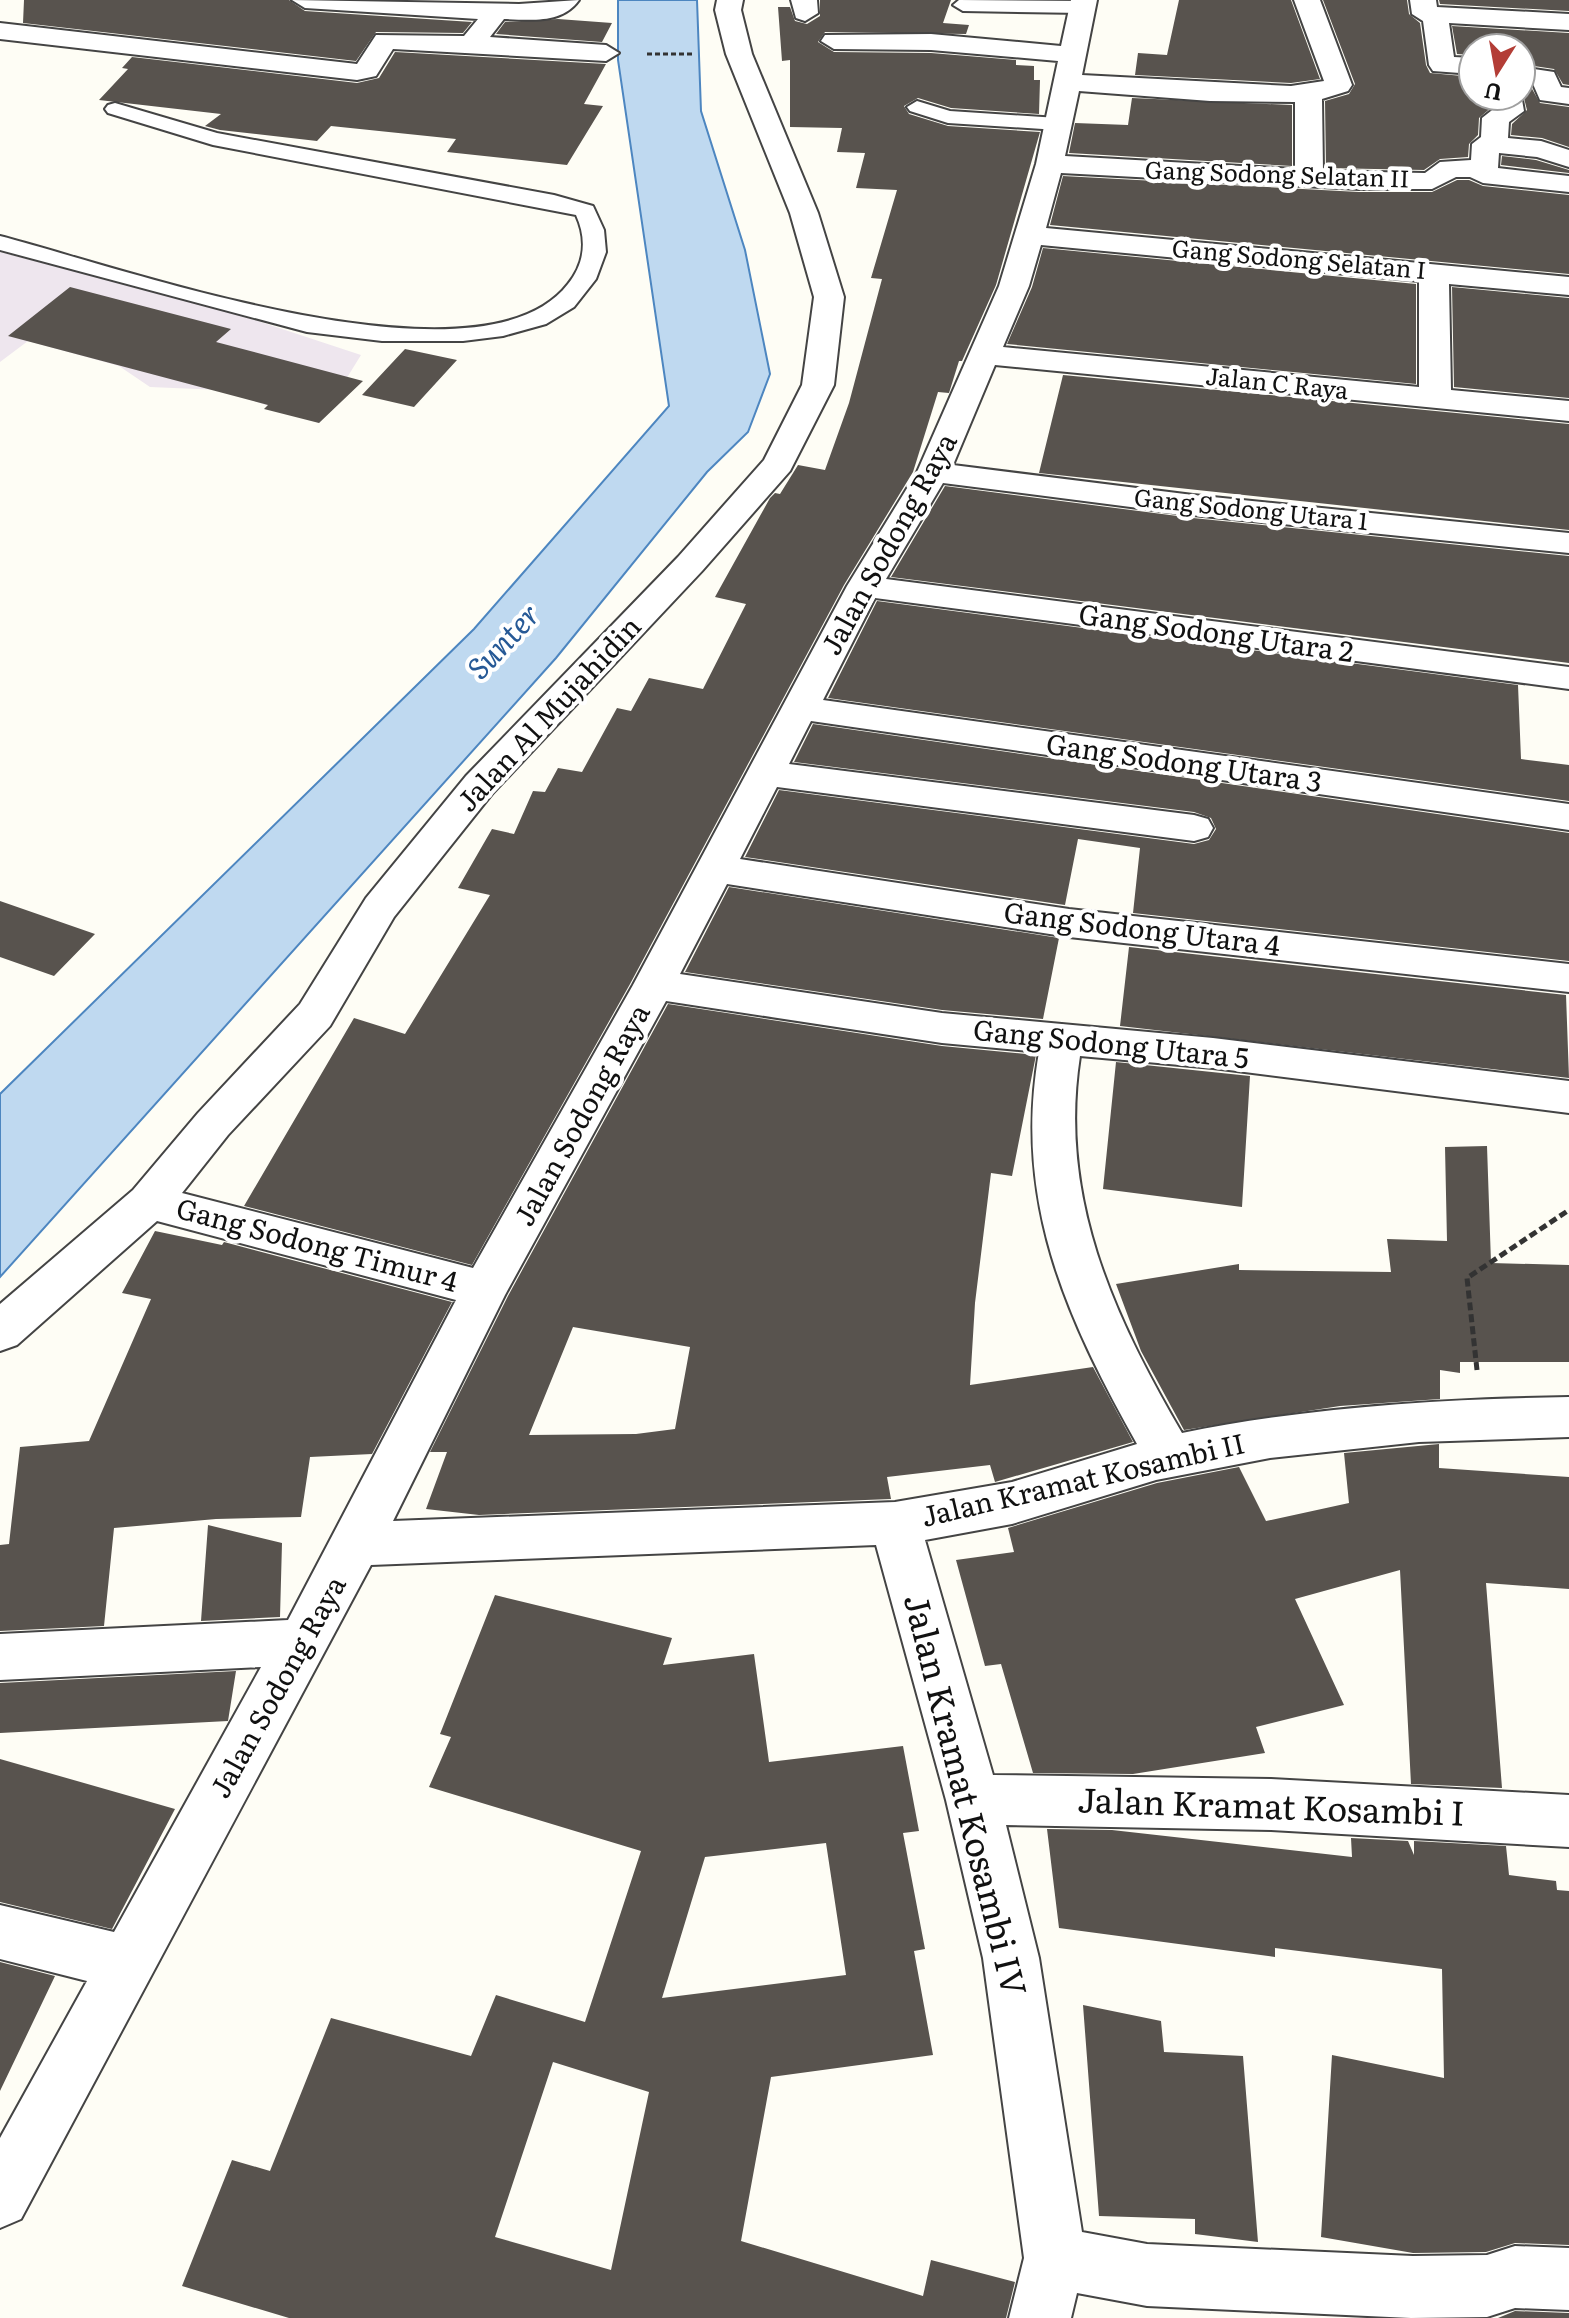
<svg xmlns="http://www.w3.org/2000/svg" width="1569" height="2318" font-family="Literata,serif">
<style>
.industrial{fill:#eee6ee}
.water{fill:#bfd9f0;stroke:#4d86c0;stroke-width:2}
.building{fill:#58534e;fill-rule:evenodd}
.lines{fill:none;stroke-linecap:round;stroke-linejoin:round}
.service-casing{stroke:#444;stroke-width:4}
.minor-casing{stroke:#444;stroke-width:4}
.path-far1{stroke:#333;stroke-width:3;stroke-dasharray:5 3;stroke-linecap:butt}
.path{stroke:#333;stroke-width:5;stroke-dasharray:8 4;stroke-linecap:butt}
.service{fill:#fff;fill-rule:evenodd}
.minor{fill:#fff;fill-rule:evenodd}
.labels{text-anchor:middle;stroke-width:8;stroke-linejoin:round;paint-order:stroke}
.far-street-label{font-size:24px;fill:#111;stroke:#fff}
.street-label{font-size:28px;fill:#111;stroke:#fff}
.water-label{font-size:30px;font-style:italic;fill:#265996;stroke:#fff}
.near-street-label{font-size:34px;fill:#111;stroke:#fff}
</style>
<rect width="100%" height="100%" fill="#fefdf5"/>
<path class="industrial" d="M0 252 224 310 361 355 319 423 221 390 150 387 119 366 28 341 0 362Z"/>
<path class="water" d="M618 0H697L701 111 745 250 770 374 748 432 707 472 556 658 0 1277V1094L474 629 669 406 618 60Z"/>
<path class="building" d="M24 0H289L305 11 472 22 463 33 376 32 356 61 23 23Z
M820 0H951L943 23 969 25 966 34 825 32 818 42 834 52 931 53 1016 60V65L1034 66V80H1040L1039 114 951 108 918 98 904 106 909 114 948 126 1040 132 996 285 962 361H959L949 393 938 392 913 472 844 585 630 984 472 1265 244 1206 354 1018 405 1034 490 895 458 888 492 829 514 834 533 791 545 792 558 768 582 772 617 708 631 711 649 678 703 689 746 604 715 597 770 498 775 493 780 494 798 465 825 470 849 403 882 279 871 278 897 190 856 188 865 153 837 152 842 128 790 127V60L782 61 778 7H790L795 21 807 24 820 16Z
M1179 0H1291L1320 79 1291 83 1135 75 1138 53 1167 55Z
M1323 0H1407L1409 14 1420 23 1426 65 1430 73 1473 77V96H1493V106L1479 118 1478 135 1469 144 1468 157 1440 159 1424 170 1326 168 1325 101 1349 94 1355 84Z
M1439 0H1569V11L1440 4Z
M558 19 612 23 602 42 496 34 505 22Z
M1452 26 1569 33V85L1563 84 1554 69 1521 64V48H1473V55L1457 54Z
M395 52 606 64 584 104 603 106 567 165 447 152 456 139 331 126 317 141 220 130 205 126 221 114 99 100 128 69 122 68 132 57 357 83 379 78Z
M1521 86 1531 87 1540 103 1569 107V147L1542 138 1511 135 1512 124 1527 110Z
M1132 98 1292 105V166L1069 153 1075 123 1128 125Z
M1502 156 1536 160 1569 170V173L1501 165Z
M1063 176 1359 192H1432L1457 180H1469L1483 186 1569 195V274L1050 225Z
M1043 248 1416 284V384L1007 344 1032 287Z
M70 287 231 329 216 342 363 381 319 423 264 409 268 405 8 336Z
M1452 287 1569 298V398L1454 387Z
M405 349 457 360 414 407 362 395Z
M1063 375 1569 424V530L1039 473Z
M945 486 1193 518 1569 556V663L891 577Z
M877 601 1518 685 1521 759 1569 765V801L828 698Z
M813 724 1569 833V961L1133 913 1140 848 1078 839 1065 905 745 857 779 790 1194 844 1209 840 1216 829 1211 818 1194 812 794 762Z
M729 887 1059 938 1043 1019 942 1010 685 972Z
M0 901 95 934 54 976 0 957Z
M1129 947 1566 995 1569 1078 1120 1026Z
M668 1004 942 1046 1036 1055 1012 1176 991 1173 975 1303 970 1385 1093 1367 1133 1442 995 1482 990 1465 887 1477 891 1499 479 1515 426 1509 447 1452H430L508 1296ZM573 1327 690 1347 675 1429 636 1434 529 1435Z
M1116 1062 1250 1076 1242 1207 1103 1189Z
M1487 1146 1491 1263 1569 1265V1362H1460V1373L1440 1370V1399L1340 1406 1184 1430 1141 1351 1116 1284 1239 1264V1270L1391 1272 1387 1239 1447 1241 1445 1147Z
M155 1231 222 1245 224 1242 452 1302 372 1454 310 1457 301 1517 216 1519 114 1528 104 1626 0 1631V1545L9 1544 20 1447 89 1441 151 1299 122 1293Z
M1439 1444V1468L1569 1477V1589L1486 1583 1502 1788 1411 1784 1400 1570 1295 1599 1344 1705 1256 1727 1265 1753 1133 1774 1033 1773 1001 1664 985 1666 956 1560 1014 1552 1008 1528 1157 1483 1239 1467 1266 1521 1349 1503 1344 1453Z
M208 1525 282 1543 280 1617 201 1621Z
M495 1595 672 1638 663 1665 754 1654 769 1762 903 1746 919 1831 903 1833 925 1949 914 1951 933 2055 771 2077 741 2241 923 2296 931 2260 1015 2282 1006 2318H289L182 2286 232 2160 270 2171 331 2018 471 2056 496 1995 585 2022 641 1851 429 1787 451 1737 440 1734ZM826 1843 846 1975 662 1998 705 1857ZM553 2062 649 2092 611 2270 495 2237Z
M236 1671 228 1721 0 1733V1683Z
M0 1759 175 1809 112 1929 0 1902Z
M1047 1829 1112 1830 1352 1857 1351 1838 1408 1841 1414 1855V1841L1506 1846 1509 1875 1556 1881 1557 1890 1569 1891V2245L1515 2243 1486 2252 1413 2253 1321 2237 1332 2055 1444 2078 1442 1969 1275 1948V1957L1059 1928Z
M0 1962 55 1976 0 2091Z
M1083 2005 1161 2021 1164 2052 1243 2056 1258 2242 1195 2234V2219L1099 2216Z
M1515 2311 1569 2313V2318H1498Z"/>
<g class="lines">
<defs>
<path id="service" d="M959 0 1083 1 1093 7 1083 13 963 11 953 5Z
M917 101 950 111 1058 118 1069 124 1058 130 948 123 910 111 907 107Z
M115 103 217 133 554 195 593 206 604 230 606 252 596 279 574 307 546 324 503 336 463 341H382L307 332 0 250V236C118 266 481 397 568 284 585 263 587 239 576 215L213 145 108 113 105 109 108 105Z"/>
<path id="minor" d="M292 0 519 4 579 0C562 24 531 20 504 19L490 37 606 45 619 53 606 61 393 49 376 76 357 80 0 39V23L357 64 376 35 464 36 478 19 305 8Z
M717 0H743L741 10 752 54 818 213 844 297 834 385 790 471 702 571 492 794 394 917 330 1026 228 1135 182 1193 473 1268 633 985 847 586 917 472 999 286 1036 164 1058 61 931 50 834 49 821 41 825 35 931 34 1061 46 1071 0H1097L1082 75 1291 86 1324 81 1294 0H1320L1352 85 1348 91 1322 99 1323 171 1425 173 1440 162 1471 160 1472 144 1481 137 1482 118 1496 107V96L1521 94 1524 111 1509 122 1508 138 1541 141 1569 150V167L1537 157 1499 153 1498 168 1569 176V192L1483 183 1470 177H1456L1432 189H1359L1061 173 1046 228 1569 277V295L1449 284 1451 390 1569 401V421L995 365 953 465 1193 495 1569 533V553L1193 515 943 483 886 579 1569 667V689L875 598 823 700 1569 804V830L811 721 789 764 1194 815 1208 819 1213 828 1208 837 1194 841 777 787 740 859 1069 909 1569 964V992L1069 937 727 884 680 974 942 1013 1213 1038 1569 1081V1113L1213 1068 1080 1056C1058 1196 1113 1315 1182 1433 1310 1407 1439 1399 1569 1397V1437L1419 1442 1270 1458 1156 1480 1012 1524 925 1540 993 1775 1271 1779 1569 1795V1847L1271 1830 1006 1825 1039 1958 1082 2232 1147 2244 1413 2256 1487 2255 1515 2246 1569 2248V2310L1515 2308 1487 2317 1411 2318 1147 2306 1077 2293 1071 2318H1009L1024 2258 983 1958 946 1800 876 1545 371 1565 21 2219 0 2228V2138L87 1981 0 1959V1905L114 1932 261 1667 0 1680V1634L288 1620 456 1300 157 1221 17 1345 0 1351V1304L133 1190 198 1113 300 1004 366 898 466 776 678 557 764 460 802 385 814 297 790 213 726 54 715 10ZM1079 91 1210 101 1295 102V169L1065 156ZM1041 245 1419 281V387L1003 347 1029 286ZM666 1001 942 1043 1039 1052C1013 1201 1066 1317 1137 1444L1012 1482 895 1502 393 1521 505 1295Z
M791 0H817L818 13 805 21 796 18Z
M1410 0H1436L1437 7 1569 14V30L1449 23 1454 57 1473 58V74L1433 71 1429 65 1423 21 1412 14Z
M1521 67 1554 72 1561 87 1569 88V104L1540 100 1533 84 1521 83Z"/>
</defs>
<use href="#service" class="service-casing"/>
<use href="#minor" class="minor-casing"/>
<path class="path-far1" d="M647 54H693"/>
<path class="path" d="M1477 1370 1467 1278 1569 1210"/>
<use href="#service" class="service"/>
<use href="#minor" class="minor"/>
</g>
<g class="labels">
<g class="far-street-label">
<text transform="translate(1277 175) rotate(2)" y="8">Gang Sodong Selatan II</text>
<text transform="translate(1299 260) rotate(5)" y="8">Gang Sodong Selatan I</text>
<text transform="translate(1277 384) rotate(6)" y="8">Jalan C Raya</text>
<text transform="translate(1251 510) rotate(6)" y="8">Gang Sodong Utara 1</text>
</g>
<g class="street-label">
<text transform="translate(889 544) rotate(-61)" y="10">Jalan Sodong Raya</text>
<text transform="translate(1216 633) rotate(8)" y="10">Gang Sodong Utara 2</text>
<text transform="translate(549 714) rotate(-47)" y="10">Jalan Al Mujahidin</text>
<text transform="translate(1184 763) rotate(8)" y="10">Gang Sodong Utara 3</text>
<text transform="translate(1142 929) rotate(7)" y="10">Gang Sodong Utara 4</text>
<text transform="translate(1111 1044) rotate(6)" y="10">Gang Sodong Utara 5</text>
<text transform="translate(582 1115) rotate(-61)" y="10">Jalan Sodong Raya</text>
<text transform="translate(317 1245) rotate(15)" y="10">Gang Sodong Timur 4</text>
<text transform="translate(1083 1480) rotate(-13)" y="10">Jalan Kramat Kosambi II</text>
<text transform="translate(278 1687) rotate(-61)" y="10">Jalan Sodong Raya</text>
</g>
<g class="water-label">
<text transform="translate(504 642) rotate(-47)" y="10">Sunter</text>
</g>
<g class="near-street-label">
<text transform="translate(965 1795) rotate(76)" y="12">Jalan Kramat Kosambi IV</text>
<text transform="translate(1271 1807) rotate(2)" y="12">Jalan Kramat Kosambi I</text>
</g>
</g>
<g transform="translate(1497 72) rotate(191)"><circle r="38" fill="#ffffff" stroke="#a0a0a0" stroke-width="2"/>
<path d="M0-6L14 30L0 20L-14 30Z" fill="#b33d36"/>
<text y="-12" font-size="22" font-weight="bold" text-anchor="middle" fill="#111111">U</text>
</g>
</svg>
